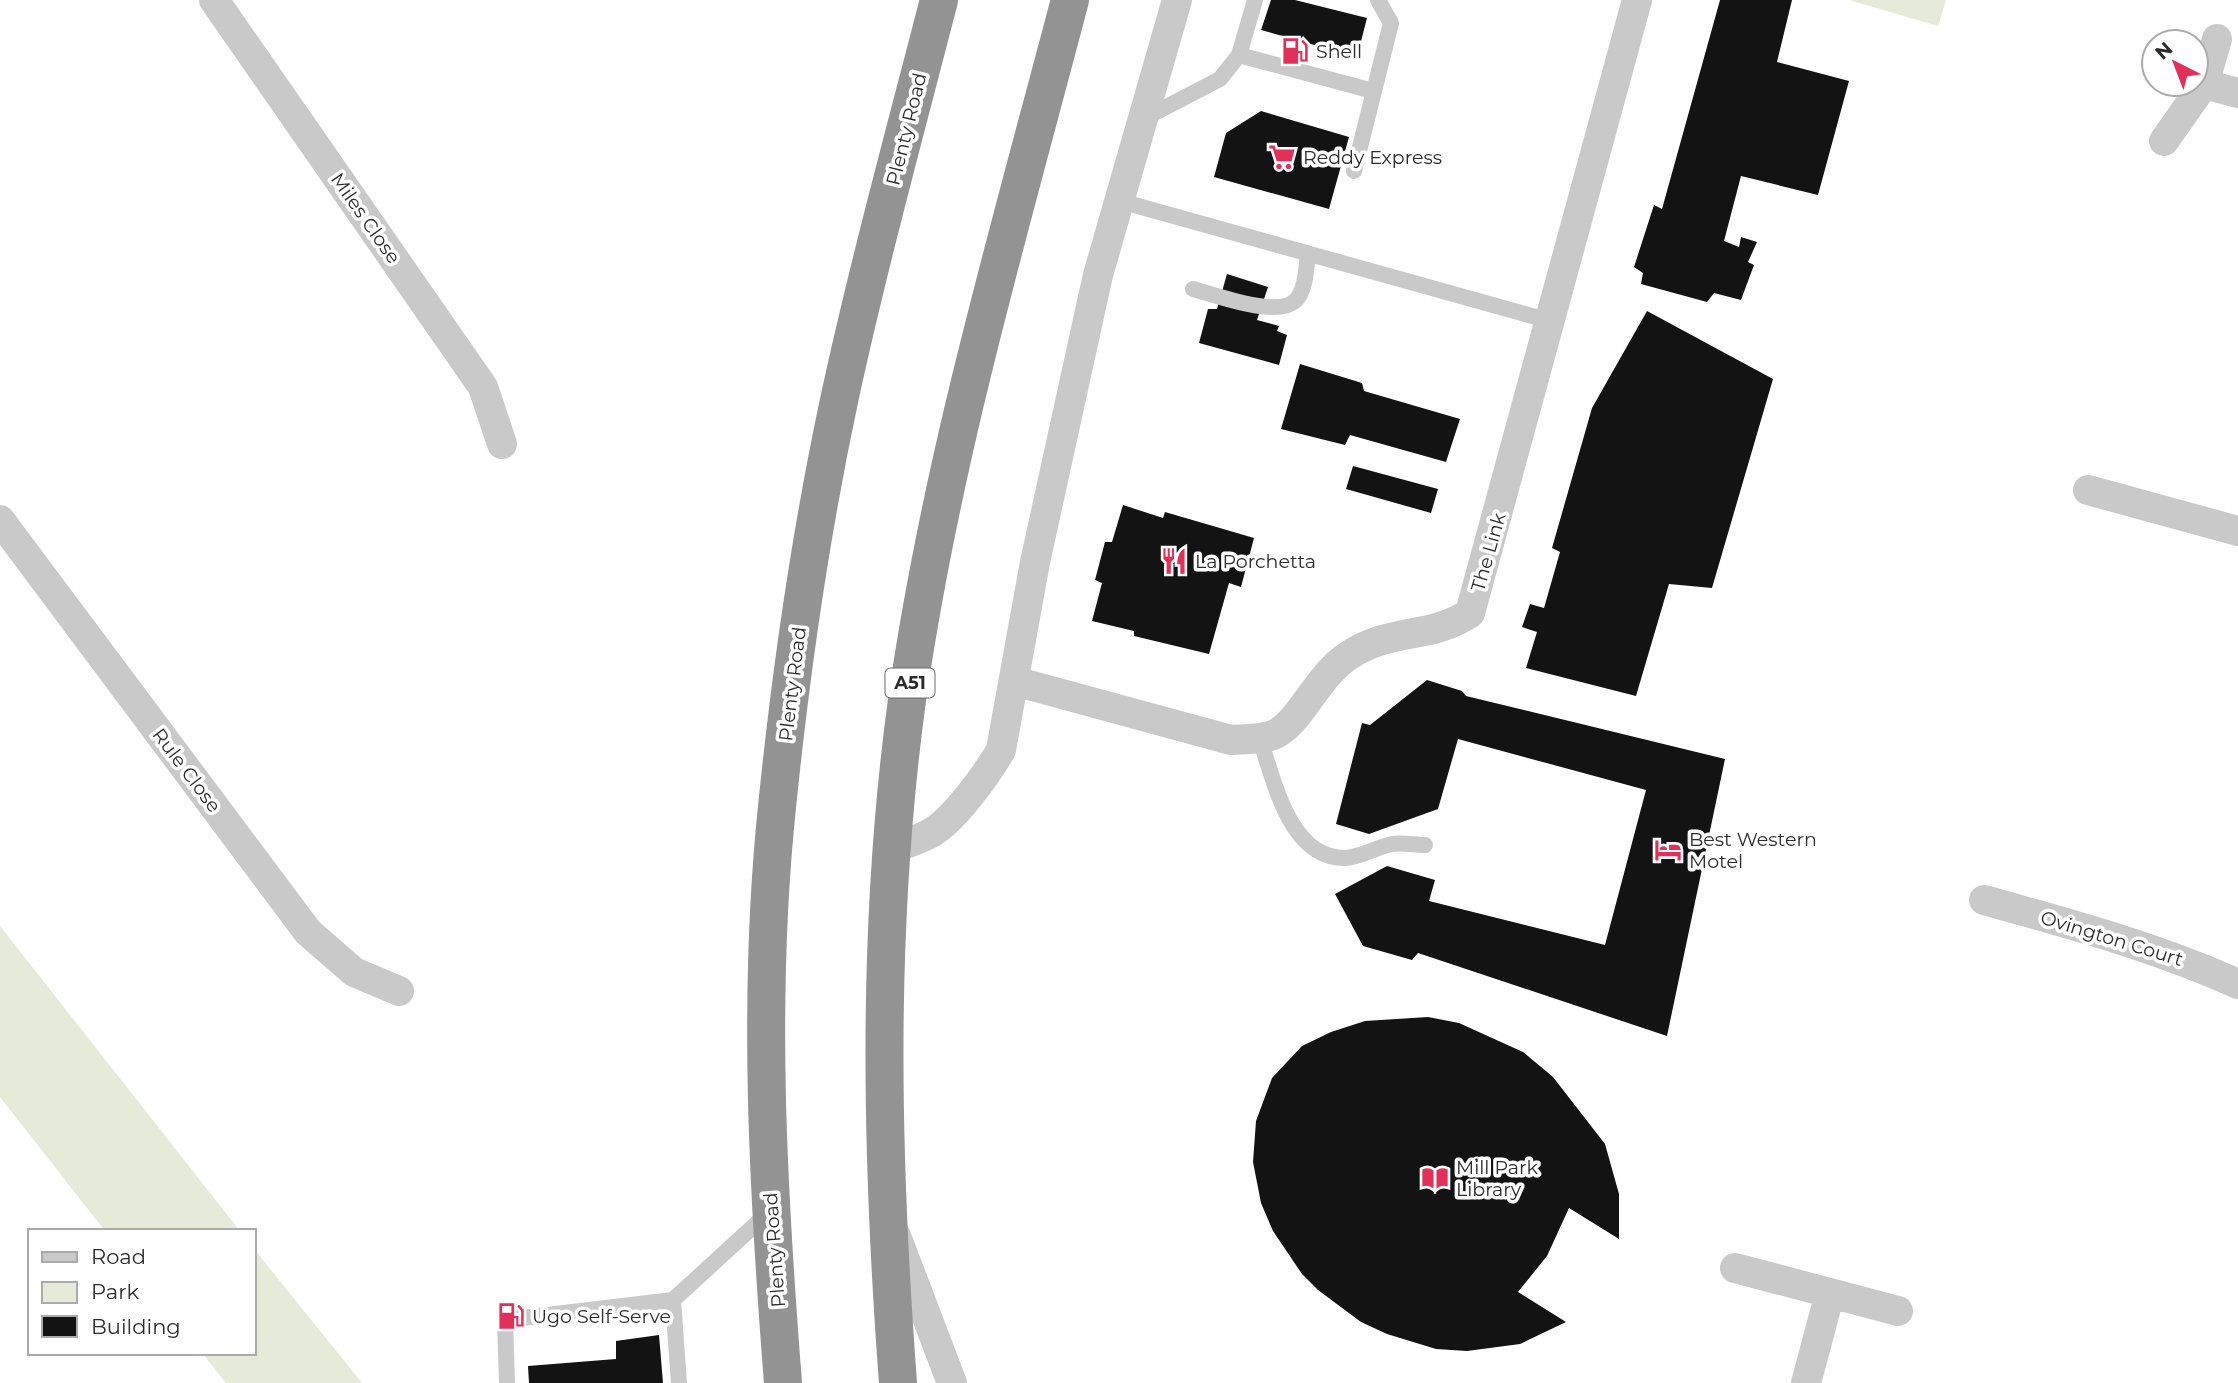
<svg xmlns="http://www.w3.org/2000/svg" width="2238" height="1383" font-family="Montserrat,sans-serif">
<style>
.green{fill:#e5ead9}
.building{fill:#131313}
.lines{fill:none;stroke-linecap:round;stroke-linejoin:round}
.lane{stroke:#c9c9c9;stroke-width:16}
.street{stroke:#c9c9c9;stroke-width:30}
.highway{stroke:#939393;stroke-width:38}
.labels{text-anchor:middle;stroke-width:7;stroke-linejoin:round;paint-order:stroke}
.shield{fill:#fff;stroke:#6b6b6b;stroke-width:2}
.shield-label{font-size:18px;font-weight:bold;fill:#2c2c2c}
.poi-label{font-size:19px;fill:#2c2c2c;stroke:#fff;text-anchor:start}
.street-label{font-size:19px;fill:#2c2c2c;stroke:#fff}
</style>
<rect width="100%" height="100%" fill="#fff"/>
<path class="green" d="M1849 0H1946L1938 26Z
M0 926 240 1231H105L0 1097Z
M254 1249 362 1383H226L202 1353H254Z"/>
<path class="building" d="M1271 0H1295L1367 18 1357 57 1261 30Z
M1720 0H1792L1777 62 1849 81 1818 195 1741 176 1724 241 1739 247 1741 237 1757 242 1748 262 1754 265 1741 300 1714 293 1707 302 1641 284 1643 273 1634 267 1654 205 1662 209Z
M1261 111 1349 137 1329 209 1214 177 1226 133Z
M1227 274 1268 287 1257 320 1279 326 1277 331 1287 335 1279 365 1199 343 1208 309H1217Z
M1647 311 1773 379 1712 588 1669 584 1636 696 1526 668 1537 632 1522 627 1530 604 1544 608 1560 552 1552 548 1592 408Z
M1300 364 1362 383 1364 391 1460 419 1446 462 1350 435 1345 445 1281 429Z
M1353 466 1438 489 1431 513 1346 489Z
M1123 505 1163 518 1165 512 1254 538 1241 587 1229 583 1209 654 1134 636V631L1092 621 1102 583 1095 580 1105 542H1112Z
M1427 680 1462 691 1466 696 1725 759 1667 1036 1418 953 1412 960 1363 946 1335 894 1387 866 1435 880 1429 901 1605 945 1646 790 1458 739 1438 809 1369 834 1336 824 1362 723 1370 725Z
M1428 1017 1459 1023 1523 1052 1553 1077 1605 1144 1619 1194V1239L1569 1208 1547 1256 1518 1292 1566 1322 1520 1344 1467 1351 1436 1349 1387 1334 1361 1322 1318 1290 1302 1274 1273 1231 1261 1203 1253 1162 1256 1121 1272 1078 1302 1046 1331 1032 1365 1021Z
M659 1335 663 1383H529L528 1366 616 1359V1341Z"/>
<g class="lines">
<path class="lane" d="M1239 55 1373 91
M1143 119 1220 79 1239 55 1255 0
M1354 171 1391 23 1378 0
M1120 201 1550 321
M1193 289C1215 295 1277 318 1295 301 1306 291 1306 268 1308 254
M1259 737C1274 778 1288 858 1345 858 1361 857 1377 847 1392 844 1403 842 1415 845 1425 845
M507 1383 505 1320 673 1300
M679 1383 673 1300 767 1214"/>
<path class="street" d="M214 0 483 387 502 444
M2204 84 2238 93
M2164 141 2204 84 2217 39
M2088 490 2238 531
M0 520 308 932 354 972 399 991
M1014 681 1231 740C1245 739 1267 740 1279 732 1304 715 1318 676 1348 656 1391 627 1430 640 1470 613L1637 0
M893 848C905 844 918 840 929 834 953 822 987 774 1001 750L1035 562 1098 275 1177 0
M1984 900C2070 924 2156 947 2238 984
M896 1236 952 1383
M1735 1268 1898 1311
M1806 1383 1830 1293"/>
<path class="highway" d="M783 1383C768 1192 757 998 777 807 791 669 811 531 840 396 869 263 905 132 939 0
M898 1383C881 1155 876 927 907 700 941 462 1009 232 1070 0"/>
</g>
<defs>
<symbol id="fuel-bare" viewBox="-9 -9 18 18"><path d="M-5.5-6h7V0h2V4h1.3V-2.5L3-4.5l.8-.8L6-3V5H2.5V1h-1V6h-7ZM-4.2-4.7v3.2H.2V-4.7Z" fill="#e1305a" stroke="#fff" stroke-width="2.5" paint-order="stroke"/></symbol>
<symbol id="supermarket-bare" viewBox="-9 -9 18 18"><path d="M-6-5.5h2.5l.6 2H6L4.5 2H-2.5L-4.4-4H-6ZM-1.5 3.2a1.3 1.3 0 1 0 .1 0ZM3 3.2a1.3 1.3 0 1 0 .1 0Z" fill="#e1305a" stroke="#fff" stroke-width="2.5" paint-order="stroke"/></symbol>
<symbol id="restaurant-bare" viewBox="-9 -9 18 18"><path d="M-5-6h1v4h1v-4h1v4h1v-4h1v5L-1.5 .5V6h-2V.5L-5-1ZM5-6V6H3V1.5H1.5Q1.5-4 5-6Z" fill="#e1305a" stroke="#fff" stroke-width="2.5" paint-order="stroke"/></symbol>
<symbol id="hotel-bare" viewBox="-9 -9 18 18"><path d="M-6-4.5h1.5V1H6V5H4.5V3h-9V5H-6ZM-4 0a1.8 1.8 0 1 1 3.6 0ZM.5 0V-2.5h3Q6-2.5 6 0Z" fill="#e1305a" stroke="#fff" stroke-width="2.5" paint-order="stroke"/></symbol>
<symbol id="library-bare" viewBox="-9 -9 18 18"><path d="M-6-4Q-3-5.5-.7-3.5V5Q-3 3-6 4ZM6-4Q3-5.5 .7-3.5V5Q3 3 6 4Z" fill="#e1305a" stroke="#fff" stroke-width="2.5" paint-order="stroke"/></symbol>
</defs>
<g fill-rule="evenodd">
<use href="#fuel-bare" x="1276" y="32" width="38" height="38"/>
<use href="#supermarket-bare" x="1263" y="138" width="38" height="38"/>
<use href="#restaurant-bare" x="1155" y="542" width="38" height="38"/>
<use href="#hotel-bare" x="1649" y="831" width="38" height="38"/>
<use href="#library-bare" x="1416" y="1159" width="38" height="38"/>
<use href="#fuel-bare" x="492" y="1297" width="38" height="38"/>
</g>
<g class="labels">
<rect class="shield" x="885.5" y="668.5" width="49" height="29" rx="5"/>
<g class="shield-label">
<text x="910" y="689">A51</text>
</g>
<g class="poi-label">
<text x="1316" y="58">Shell</text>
<text x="1303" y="164">Reddy Express</text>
<text x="1195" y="568">La Porchetta</text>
<text x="1689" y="846">Best Western<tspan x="1689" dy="22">Motel</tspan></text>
<text x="1456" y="1174">Mill Park<tspan x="1456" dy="22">Library</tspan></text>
<text x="532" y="1323">Ugo Self-Serve</text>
</g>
<g class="street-label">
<text transform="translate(906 129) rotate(-76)" y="7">Plenty Road</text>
<text transform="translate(366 218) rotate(55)" y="7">Miles Close</text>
<text transform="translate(1488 552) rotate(-74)" y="7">The Link</text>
<text transform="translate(792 684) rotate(-83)" y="7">Plenty Road</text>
<text transform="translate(187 770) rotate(53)" y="7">Rule Close</text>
<text transform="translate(2112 938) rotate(17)" y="7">Ovington Court</text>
<text transform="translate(774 1250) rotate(-94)" y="7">Plenty Road</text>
</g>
</g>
<rect x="28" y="1229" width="228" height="126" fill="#ffffff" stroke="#ababab" stroke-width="2"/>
<rect x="42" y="1252" width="35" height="10" fill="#c9c9c9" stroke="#ababab" stroke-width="2"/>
<text x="91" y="1264" font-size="21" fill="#2c2c2c">Road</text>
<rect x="42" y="1282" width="35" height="21" fill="#e5ead9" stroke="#ababab" stroke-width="2"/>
<text x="91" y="1299" font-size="21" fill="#2c2c2c">Park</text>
<rect x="42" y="1316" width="35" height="21" fill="#131313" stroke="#ababab" stroke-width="2"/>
<text x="91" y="1334" font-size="21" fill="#2c2c2c">Building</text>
<g transform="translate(2175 63) rotate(318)"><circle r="33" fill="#ffffff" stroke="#ababab" stroke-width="2"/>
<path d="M0-5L12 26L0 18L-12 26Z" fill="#e1305a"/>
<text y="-10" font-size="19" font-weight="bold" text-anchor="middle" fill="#2c2c2c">N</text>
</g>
</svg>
